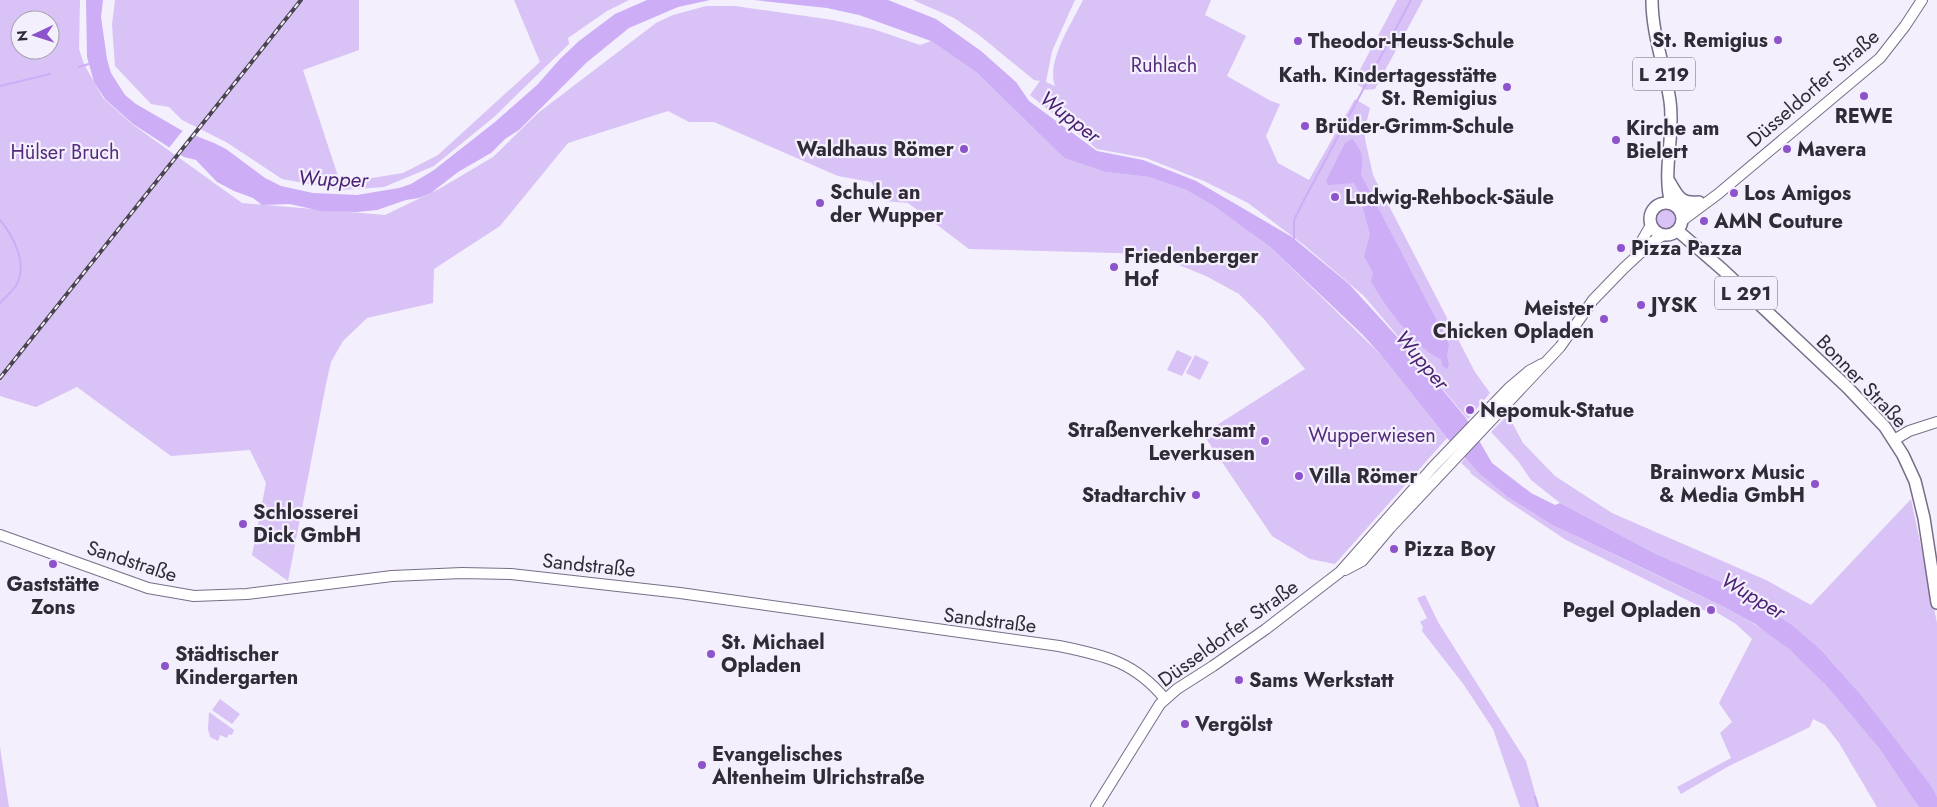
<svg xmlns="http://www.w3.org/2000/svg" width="1937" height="807" font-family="Jost,sans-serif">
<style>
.green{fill:#d8c2f6;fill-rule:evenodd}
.water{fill:#ccadf6}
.pier{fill:#f4effc}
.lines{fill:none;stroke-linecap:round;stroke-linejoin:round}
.stream{stroke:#ccadf6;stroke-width:2}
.secondary-casing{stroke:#786d88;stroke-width:12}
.primary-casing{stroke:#786d88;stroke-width:14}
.secondary{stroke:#fff;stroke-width:10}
.primary{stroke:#fff;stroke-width:11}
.rail-casing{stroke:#494450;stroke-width:4}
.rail{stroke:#f4effc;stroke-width:2;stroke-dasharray:5.5;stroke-linecap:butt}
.poi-dot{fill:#8d53ca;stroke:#f4effc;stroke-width:2}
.labels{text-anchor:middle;stroke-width:4.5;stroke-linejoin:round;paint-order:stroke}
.shield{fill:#f4effc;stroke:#6b6672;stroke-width:1}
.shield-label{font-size:19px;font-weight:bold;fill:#302b37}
.poi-label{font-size:20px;font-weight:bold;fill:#302b37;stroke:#f4effc;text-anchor:start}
.park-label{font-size:20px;fill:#542b7d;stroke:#f4effc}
.street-label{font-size:20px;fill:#302b37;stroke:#f4effc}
.water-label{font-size:21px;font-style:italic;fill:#4c2274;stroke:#f4effc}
</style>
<rect width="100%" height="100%" fill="#f4effc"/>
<path class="green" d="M0 0H80L79 49 84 64 103 98 132 124 242 203 385 215 439 189 493 157 538 113 656 23 673 15 706 6H735L833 20 873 29 920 45 931 41 976 72 1064 158 1105 172 1149 177 1186 190 1214 206 1245 228 1269 246 1381 355 1447 438 1335 564 1310 559 1272 536 1203 434 1305 369 1264 319 1239 294 1206 276 1152 254 969 249 908 203 884 201 871 182 838 176 714 122H689L668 111 568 143 500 226 434 269 433 303 367 318 343 341 331 362 326 384 288 581 252 555 266 483 250 450 171 456 77 387 36 407 0 396ZM20 20H50V50H20Z
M115 0H359V50L303 70 339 179H366L403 173 438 155 540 62 514 0H629L607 11 568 38 569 44 494 117 434 166 384 187 342 190 282 179 226 142 182 120 169 107 151 104 115 66 112 25Z
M913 0H1075L1052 51 1046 82 1055 86C1046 61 1072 23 1083 0H1211L1205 15 1246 36 1227 76 1271 101 1280 104 1266 136 1278 163 1309 180 1355 99 1370 108 1365 128V139L1373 175 1475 372 1490 393 1468 419 1364 296 1304 245 1248 203 1204 181 1146 158 1097 149 1030 95 1040 81 1034 80 979 35 954 18Z
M1397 0H1423L1375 89 1366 90 1355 83V79Z
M1656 219a11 11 0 1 1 22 0a11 11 0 1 1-22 0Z
M1177 350 1192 357 1182 376 1167 370Z
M1195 355 1209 362 1200 380 1186 373Z
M1508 415 1523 443 1555 476 1612 513 1766 580 1811 605 1911 499 1937 623V797L1862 696 1821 650 1773 613 1740 590 1656 554 1560 503 1531 480 1518 461 1491 432Z
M1465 458C1511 507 1560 528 1619 557 1654 574 1690 591 1726 608 1748 620 1771 633 1790 650 1840 694 1885 749 1919 807H1877L1839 743 1825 725 1813 719 1810 727 1729 766 1681 794 1677 787 1731 758 1720 733 1732 722 1719 703 1752 639 1736 624 1716 612 1715 615 1701 609V607L1566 540 1506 500 1470 473 1471 472 1461 463Z
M1425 595 1438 622 1526 761 1539 807H1520L1493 729 1464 685 1422 631 1423 627 1420 622 1427 618 1417 598Z
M220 699 240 714 232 724 212 710Z
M209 712 234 730 232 735 229 734 227 738 220 735 218 741 210 737 208 729Z
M0 747 9 807H0Z"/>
<path class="water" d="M86 0H103L101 17 107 59 111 73 125 95 136 104 181 130 214 143 226 149 265 178 281 186 313 193 357 195 399 188 411 184 434 170 495 122 537 85 560 59 579 41 615 14 647 0H710L678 7 629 28 586 63 519 130 505 139 491 153 458 172 431 193 419 198 406 200 377 210 357 212 321 211 290 204 262 205 253 198 234 191 217 182 196 160 184 157 133 124 105 99 94 82 87 57Z
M754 0H888L936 19 981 51 1016 82 1029 101 1097 151 1143 160 1196 181 1292 237 1349 284 1411 352 1466 418 1492 463 1531 493 1555 505 1560 503 1656 554 1740 590 1793 626 1821 650 1862 696 1931 786 1937 797V807H1919L1880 749 1850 713 1826 685 1789 649 1755 624 1726 608 1551 524 1508 497 1479 473 1447 438 1381 355 1363 335 1269 246 1214 206 1186 190 1149 177 1105 172 1064 158 976 72 931 41 859 15 827 8Z
M1352 139C1364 152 1363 158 1361 175L1449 344 1447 356 1449 366 1446 369 1442 365 1441 359C1417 350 1383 304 1371 281L1373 273 1364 256 1370 234 1358 190 1354 183 1328 185 1326 181 1345 143Z"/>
<path class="pier" d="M184 129 197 134 179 157 168 149Z"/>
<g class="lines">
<path class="stream" d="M79 67 92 63
M0 86 50 74
M0 220C13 236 27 262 18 282 15 290 5 297 0 303
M1294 241V220L1304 200 1411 0
M1535 797 1538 807"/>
<defs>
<path id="secondary" d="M1680 210 1698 202
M1683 220 1718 194 1880 58 1905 26 1922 0
M1636 251 1651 225
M1894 440 1909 431 1937 422
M0 535 148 588 194 596 247 594 392 576 462 573 511 574 680 593 1059 646C1104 655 1135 662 1165 699
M1345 570 1362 561 1390 528 1560 347 1593 300 1624 268 1651 243 1663 235
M1096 807 1160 704 1177 689 1213 666 1266 629 1340 572 1433 467 1510 387 1529 371 1542 364"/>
<path id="primary" d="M1652 0C1652 35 1665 67 1670 101 1675 136 1662 170 1671 204
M1669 181C1678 196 1680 204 1699 202
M1650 219a16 16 0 1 1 32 0a16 16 0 1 1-32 0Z
M1678 231 1723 270 1848 388 1885 427 1903 455 1915 481 1924 518 1937 603"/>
</defs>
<use href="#secondary" class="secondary-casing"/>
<use href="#primary" class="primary-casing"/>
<use href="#secondary" class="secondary"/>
<use href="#primary" class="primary"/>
<defs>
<path id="rail" d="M0 378 301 0"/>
</defs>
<use href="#rail" class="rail-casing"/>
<use href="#rail" class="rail"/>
</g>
<g class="poi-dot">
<circle cx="1778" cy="40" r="5"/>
<circle cx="1298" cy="41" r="5"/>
<circle cx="1507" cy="87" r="5"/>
<circle cx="1864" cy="96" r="5"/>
<circle cx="1305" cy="126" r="5"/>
<circle cx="1616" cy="140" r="5"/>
<circle cx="964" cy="149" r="5"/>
<circle cx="1787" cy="149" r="5"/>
<circle cx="1734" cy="193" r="5"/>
<circle cx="1335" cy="197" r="5"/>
<circle cx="820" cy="203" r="5"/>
<circle cx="1704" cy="221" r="5"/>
<circle cx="1621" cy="248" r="5"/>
<circle cx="1114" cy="267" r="5"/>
<circle cx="1641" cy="305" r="5"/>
<circle cx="1604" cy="319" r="5"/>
<circle cx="1470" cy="410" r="5"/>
<circle cx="1265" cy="441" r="5"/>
<circle cx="1299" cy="476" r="5"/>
<circle cx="1815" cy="484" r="5"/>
<circle cx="1196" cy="495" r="5"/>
<circle cx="243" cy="524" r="5"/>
<circle cx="1394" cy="549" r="5"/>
<circle cx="53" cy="564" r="5"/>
<circle cx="1711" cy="610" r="5"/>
<circle cx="711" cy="654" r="5"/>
<circle cx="165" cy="666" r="5"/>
<circle cx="1239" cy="680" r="5"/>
<circle cx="1185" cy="724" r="5"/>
<circle cx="702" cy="765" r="5"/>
</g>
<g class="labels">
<g class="shield">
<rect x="1633" y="57.5" width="62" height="33" rx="4"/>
<rect x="1715" y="276.5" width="62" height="33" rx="4"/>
</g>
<g class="shield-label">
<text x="1664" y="81">L 219</text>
<text x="1746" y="300">L 291</text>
</g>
<g class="poi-label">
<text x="1768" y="47" text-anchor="end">St. Remigius</text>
<text x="1308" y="48">Theodor-Heuss-Schule</text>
<text x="1497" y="82" text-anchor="end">Kath. Kindertagesstätte<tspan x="1497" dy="23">St. Remigius</tspan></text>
<text x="1864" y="123" text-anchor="middle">REWE</text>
<text x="1315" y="133">Brüder-Grimm-Schule</text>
<text x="1626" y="135">Kirche am<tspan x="1626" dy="23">Bielert</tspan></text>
<text x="954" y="156" text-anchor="end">Waldhaus Römer</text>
<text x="1797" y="156">Mavera</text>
<text x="830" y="199">Schule an<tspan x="830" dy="23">der Wupper</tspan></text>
<text x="1744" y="200">Los Amigos</text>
<text x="1345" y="204">Ludwig-Rehbock-Säule</text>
<text x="1714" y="228">AMN Couture</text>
<text x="1631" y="255">Pizza Pazza</text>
<text x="1124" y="263">Friedenberger<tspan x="1124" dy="23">Hof</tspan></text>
<text x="1651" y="312">JYSK</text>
<text x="1594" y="315" text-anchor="end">Meister<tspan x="1594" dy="23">Chicken Opladen</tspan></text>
<text x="1480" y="417">Nepomuk-Statue</text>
<text x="1255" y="437" text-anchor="end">Straßenverkehrsamt<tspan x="1255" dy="23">Leverkusen</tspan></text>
<text x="1805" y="479" text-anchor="end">Brainworx Music<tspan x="1805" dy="23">&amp; Media GmbH</tspan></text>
<text x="1309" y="483">Villa Römer</text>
<text x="1186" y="502" text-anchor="end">Stadtarchiv</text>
<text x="253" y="519">Schlosserei<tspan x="253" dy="23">Dick GmbH</tspan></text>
<text x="1404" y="556">Pizza Boy</text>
<text x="53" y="591" text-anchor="middle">Gaststätte<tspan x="53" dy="23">Zons</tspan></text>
<text x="1701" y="617" text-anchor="end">Pegel Opladen</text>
<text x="721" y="649">St. Michael<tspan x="721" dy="23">Opladen</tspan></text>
<text x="175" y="661">Städtischer<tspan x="175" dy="23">Kindergarten</tspan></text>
<text x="1249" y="687">Sams Werkstatt</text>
<text x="1195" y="731">Vergölst</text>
<text x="712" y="761">Evangelisches<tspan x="712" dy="23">Altenheim Ulrichstraße</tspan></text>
</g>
<g class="park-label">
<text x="1164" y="72">Ruhlach</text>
<text x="65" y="159">Hülser Bruch</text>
<text x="1372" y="442">Wupperwiesen</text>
</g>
<g class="street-label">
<text transform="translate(1813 88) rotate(-41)" y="7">Düsseldorfer Straße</text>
<text transform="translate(1862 381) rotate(46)" y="7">Bonner Straße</text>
<text transform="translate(132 561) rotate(18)" y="7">Sandstraße</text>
<text transform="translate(589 565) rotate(6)" y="7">Sandstraße</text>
<text transform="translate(990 620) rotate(7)" y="7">Sandstraße</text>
<text transform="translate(1228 633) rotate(-36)" y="7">Düsseldorfer Straße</text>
</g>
<g class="water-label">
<text transform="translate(1070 117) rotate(38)" y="7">Wupper</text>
<text transform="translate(333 179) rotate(2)" y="7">Wupper</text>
<text transform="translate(1422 360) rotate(50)" y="7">Wupper</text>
<text transform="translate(1753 596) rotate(31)" y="7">Wupper</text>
</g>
</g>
<g transform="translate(35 35) rotate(266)"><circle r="24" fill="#f4effc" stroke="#a6a1ad"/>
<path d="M0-4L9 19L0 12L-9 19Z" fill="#8d53ca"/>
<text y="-8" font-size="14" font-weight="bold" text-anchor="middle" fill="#302b37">N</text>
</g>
</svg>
